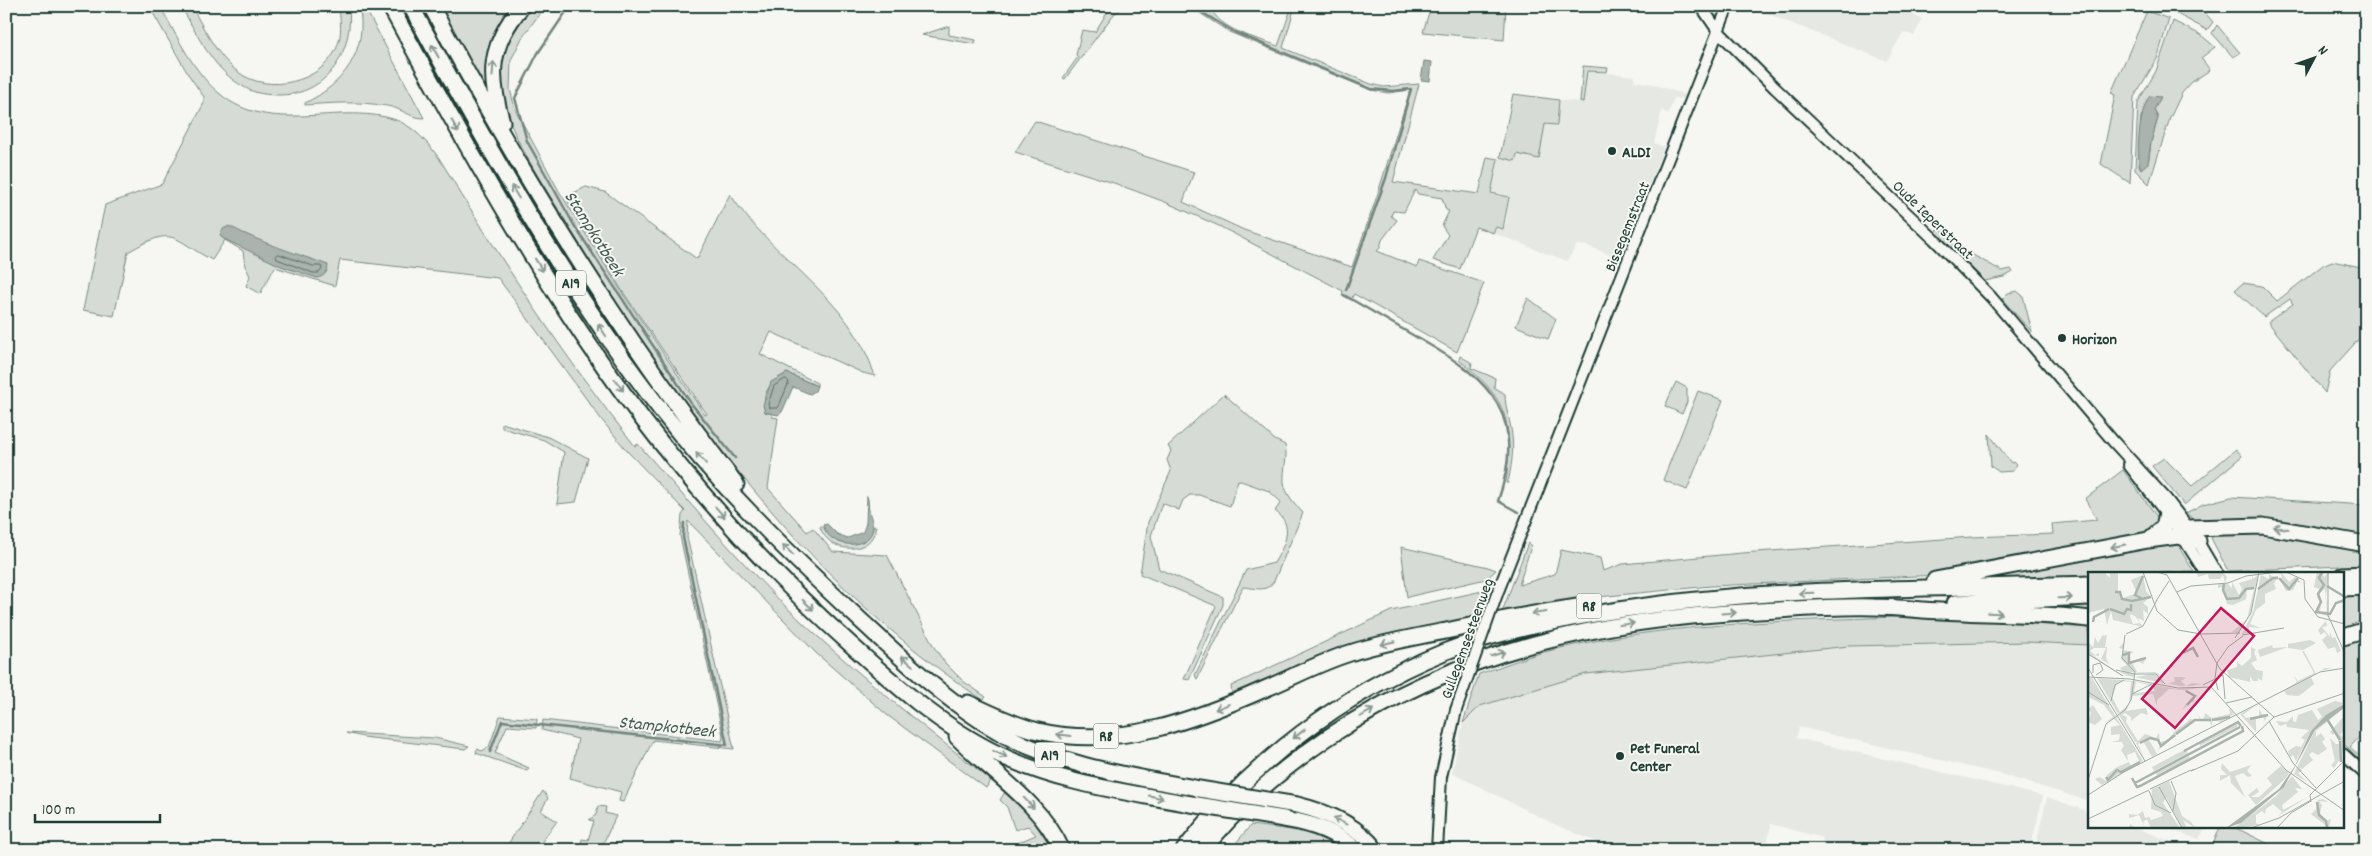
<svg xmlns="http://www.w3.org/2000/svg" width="2372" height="856" font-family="Dekko,sans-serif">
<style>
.built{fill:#e6e8e4}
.green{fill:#d6dbd6;stroke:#7a8c85;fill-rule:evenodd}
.water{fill:#aab3ae;stroke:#72847d}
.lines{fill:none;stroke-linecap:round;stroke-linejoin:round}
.shore{stroke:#576c65;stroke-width:1}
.stream{stroke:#72847d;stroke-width:2.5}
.tertiary-casing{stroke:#1f3d34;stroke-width:14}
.motorway-casing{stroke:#1f3d34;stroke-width:19}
.tertiary{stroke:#f6f6f2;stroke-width:10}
.motorway{stroke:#f6f6f2;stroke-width:15}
.tertiary-bridge-casing{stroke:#1f3d34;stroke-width:14;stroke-linecap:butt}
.motorway-bridge-casing{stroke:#1f3d34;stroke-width:19;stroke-linecap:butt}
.tertiary-bridge{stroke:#f6f6f2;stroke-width:10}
.motorway-bridge{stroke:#f6f6f2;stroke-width:15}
.oneway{stroke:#8a9a93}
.poi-dot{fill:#1f3d34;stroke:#f6f6f2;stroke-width:2}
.labels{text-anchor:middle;stroke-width:4;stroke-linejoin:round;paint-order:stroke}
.shield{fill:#f6f6f2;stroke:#60746d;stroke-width:1}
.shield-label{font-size:15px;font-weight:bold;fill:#1f3d34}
.poi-label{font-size:16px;font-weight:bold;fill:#1f3d34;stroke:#f6f6f2;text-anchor:start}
.street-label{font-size:16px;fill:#1f3d34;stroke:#f6f6f2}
.water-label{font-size:18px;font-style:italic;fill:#425a52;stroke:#f6f6f2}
.inset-river{fill:none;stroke:#aab3ae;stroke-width:2.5}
.inset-road{fill:none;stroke:#a0aca6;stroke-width:1}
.view{fill:#c2185b;fill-opacity:0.15;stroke:#c2185b;stroke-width:2.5}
.inset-edge{fill:none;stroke:#1f3d34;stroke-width:2.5}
</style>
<rect width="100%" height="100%" fill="#f6f6f2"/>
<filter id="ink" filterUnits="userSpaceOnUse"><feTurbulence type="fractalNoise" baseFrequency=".02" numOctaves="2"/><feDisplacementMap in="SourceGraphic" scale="10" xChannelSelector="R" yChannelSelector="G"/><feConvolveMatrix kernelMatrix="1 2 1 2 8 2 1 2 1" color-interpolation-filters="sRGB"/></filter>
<g filter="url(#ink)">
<path class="built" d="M1766 6H1917L1914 15 1922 19 1914 36 1903 32 1887 61 1763 12Z
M1587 71 1635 76 1634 81 1652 84 1686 95 1684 99 1674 98 1668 114 1662 110 1654 143 1664 147 1620 259 1588 246 1577 245 1567 261 1493 233 1495 227 1503 229 1506 224 1509 197 1491 193 1499 157 1515 161 1517 154 1545 124 1557 125 1559 100 1583 102Z
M2027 642 2089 645V801L2000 774 1799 727 1796 738 2043 796 2030 850H1826L1822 848 1823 838 1771 824 1766 850H1617L1556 825 1452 773 1463 723 1480 706 1586 674 1849 646Z
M2047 797 2089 812 2090 827H2133L2193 850H2035Z
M2160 827H2206L2199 839Z"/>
<path class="green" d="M149 6H160C177 36 193 72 220 94 271 136 336 102 393 119 413 125 427 142 439 158 500 258 562 355 635 446L638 444C692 505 745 569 805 625 865 680 927 730 991 780L986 788 887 715 817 654 688 521 687 537 734 749 653 740 623 802 619 801 621 792 570 778 578 739 542 730 543 720 722 741 723 736 680 536 682 515 685 511 628 452 601 419 498 278 340 260 335 286 275 267 260 294 246 286 250 276 245 266 243 251 225 240 212 260C172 239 175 224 128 252L114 316 83 310 105 205 162 184 204 103V97L188 74Z
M181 6H191C205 30 219 61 244 76 276 94 329 79 339 41 342 29 340 18 339 6H349C354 50 329 94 281 95 268 95 255 94 244 87 214 71 197 35 181 6Z
M359 6H364L424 118C410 118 401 108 387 106 360 101 333 103 305 105V103C343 85 369 50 359 6Z
M440 6H518L489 97Z
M531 6H545L522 38 511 60 510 89 515 109 559 191 621 291 705 415 707 414 623 292 565 197 586 187 605 192 697 259 730 194C772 259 851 297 875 376L863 373 771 332 760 354 817 383V386L787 373C771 381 761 392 765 412L772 414V417L778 418 768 488 807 532 813 528 833 552 887 555 934 647 945 663 963 681 986 697 983 700C804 581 675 402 565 220 542 182 500 121 498 77 497 51 515 26 531 6Z
M1111 6H1125L1114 14 1065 79 1063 78 1078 57 1076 55 1082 30 1095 32Z
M1189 6H1209C1221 31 1254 37 1278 46L1292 6H1295L1283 48 1371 84 1384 87 1419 84 1393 182 1479 194 1487 157 1498 159 1491 193 1509 197 1503 229 1496 227 1493 233 1476 227 1460 269 1433 260 1448 235 1442 226 1449 211 1446 210 1442 198 1418 194 1415 190 1404 212 1393 211 1391 216 1397 220 1382 240 1380 248 1377 251 1417 267 1419 261 1484 283 1457 352 1354 294 1351 300 1342 295 1343 291 1219 226 1165 202 1114 183 1015 152 1035 121 1194 172 1183 202 1244 230 1352 267 1377 196 1410 90 1388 93 1371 90 1229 32Z
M1431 6H1506L1504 40 1423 32Z
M2199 6 2213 22 2207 30 2175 13V6Z
M2147 11 2169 19 2157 59 2134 97 2130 183 2101 164 2115 95 2111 93Z
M2173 21 2201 35 2215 47 2201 58 2210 70 2192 82 2182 93 2170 118 2149 184 2135 170 2138 102 2156 71ZM2155 105 2154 110 2158 118 2151 142 2149 159 2141 169 2139 165 2141 116Z
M2217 25 2240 53 2233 57 2212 33Z
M949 26V35L976 40 975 44 922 35Z
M1583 66 1608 68 1607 72 1587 71 1583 103 1580 102Z
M1513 94 1559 100 1557 125 1545 124 1539 159 1517 154 1515 161 1500 157Z
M1939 229 1955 238 1950 241 1953 244 2002 271 2011 269 2013 272 2004 277 1985 281 1936 232Z
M2332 261 2366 268V331L2330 371 2325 393 2268 322 2293 304 2290 299 2264 317 2235 290 2243 283 2262 286 2277 301 2323 265Z
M2017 291 2023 296 2032 332 2002 299 2008 293Z
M1528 298 1556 319 1548 339 1516 326Z
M1460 356 1472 363 1471 368 1495 378 1494 387 1505 394C1505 409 1511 422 1512 436 1514 452 1511 468 1508 483H1506C1513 421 1508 399 1459 360Z
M1676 382 1687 388V402L1682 414 1665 406Z
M1698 391 1723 400 1687 490 1663 480Z
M1224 394 1275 440 1285 445C1288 458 1283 469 1284 482 1285 494 1296 505 1303 513L1274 581C1266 593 1256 588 1243 587L1197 679 1195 675 1246 570 1274 563C1285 545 1295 525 1275 511L1281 502 1269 491 1238 480 1230 506 1199 495H1190L1183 500 1179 510 1162 503 1151 536 1159 569 1223 597V605L1189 680 1184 679 1216 606 1140 574 1148 522 1171 471 1167 460 1171 451 1168 446Z
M502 423 548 437 588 458 576 502 557 504 564 452 544 440 502 428Z
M1989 434 2011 463 2013 462 2016 465 2013 471 1999 472 1991 466Z
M2236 449 2242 456 2184 505 2152 466 2164 458 2192 486Z
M2123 470 2158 518 2159 525 2149 535 1938 575 1711 586 1587 598 1502 612 1528 543 1531 546 1519 585 1555 574 1561 550 1600 558 1603 571 1623 564 1742 553 1972 537 2053 534 2052 524 2097 520 2085 499Z
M2231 497 2366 505V538L2197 522 2186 513 2203 504Z
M823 525C830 548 867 552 873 526H876C873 557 828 554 820 527Z
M2245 531 2366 550V565L2228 571 2211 538 2218 533Z
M2171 541 2177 544 2194 572 2090 574 2089 576 1965 580Z
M1401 547 1488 567 1496 570 1486 579 1407 597Z
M1487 590 1474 620 1340 652 1232 694 1231 686 1391 611Z
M2366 595V623L2343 629V597Z
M2089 605V615L1978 610Z
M1900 617 1965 619 2089 628V645L2027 642 1849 646 1586 674 1480 706 1463 723 1479 674C1500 667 1522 658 1544 652 1659 623 1782 621 1900 617Z
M2366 634V730L2350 747 2366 762V766L2343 743V640Z
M500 716 537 719 536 728 507 726 495 753 529 768 527 771 476 753 477 749 482 751 489 747Z
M346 733 435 738 469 746 465 749 363 737Z
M543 791 548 798 541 811 557 821 536 850H504Z
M1005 792 1033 820 1052 850H1022L1019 842 1036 835 1028 826 1015 830 1007 807 1000 800Z
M598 806 606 807 605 813 616 816 600 850H580L582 839 588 840 594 821 589 820 596 815Z
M1251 825C1285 830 1309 828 1340 850H1230Z
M2220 827H2234L2281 850H2256L2246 845 2243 850H2211Z"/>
<path class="water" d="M1424 61 1432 62 1430 81 1421 80Z
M2150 96 2161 97 2154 110 2158 118 2151 142 2148 163 2141 169C2135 155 2140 107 2150 96Z
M229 226C261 243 298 254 328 265 328 272 324 277 317 278L281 266 222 238 220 235 223 229Z
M787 373 817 386 815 391 810 394 793 387 782 412 778 415 765 412 763 405 771 382Z
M867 496C869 500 868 506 869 511 870 516 873 522 873 526 873 550 830 551 823 525L827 524 837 534 848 538 863 532 866 523Z"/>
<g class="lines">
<path class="shore" d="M279 254 313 266H321L322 269 319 273H313L277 259 276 256Z
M786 379 789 382 778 408H770L768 404 774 386Z"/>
<path class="stream" d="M570 6 538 53 515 98 527 141 574 225 690 402 735 458
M1203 13 1234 32 1371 89 1393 91 1411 89 1386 178 1346 290
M1344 295C1370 310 1397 326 1423 341 1493 381 1527 417 1498 501L1518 512
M490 752 502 721 727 745 683 537 684 523
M1308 846 1317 850"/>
<defs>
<path id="tertiary" d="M1701 6 1718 31 1775 88 1934 239 1991 297 2113 441 2167 500 2194 535 2217 574
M2129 465 2175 525 2206 574
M1497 594 1728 6
M2343 754 2366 775
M1437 850 1441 777 1456 710"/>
<path id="motorway" d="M390 6C447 111 505 216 570 316 648 436 742 547 848 642 894 684 942 727 998 754 1057 783 1122 791 1185 803
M411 6C487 147 566 288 664 414 721 487 788 553 856 616 899 656 952 707 1005 735 1065 767 1132 776 1199 789
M431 6C520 174 620 334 736 484
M502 122C488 75 489 45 522 6
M2189 528 2263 526 2366 544
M2150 539 2164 527 2167 513
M2343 575 2366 574
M1935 580 2148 540 2178 536 2198 541
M2343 588 2366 587
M1955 603 2090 597
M2343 637 2366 630
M968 703C990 713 1013 725 1038 731 1118 750 1195 720 1267 688 1295 676 1321 662 1350 653 1381 643 1414 637 1446 631 1492 621 1537 613 1584 606
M957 737C993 774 1040 802 1062 850
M1297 805C1327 812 1357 825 1376 850
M1284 819C1309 823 1337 831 1355 850
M1184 850C1252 762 1341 694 1444 652 1487 635 1532 626 1578 617 1746 585 1919 590 2090 584
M1203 850C1238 805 1281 770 1327 738 1459 649 1602 619 1759 611 1797 609 1835 606 1874 607 1896 607 1919 610 1941 611 1990 614 2040 613 2090 619"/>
</defs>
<use href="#tertiary" class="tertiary-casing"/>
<use href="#motorway" class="motorway-casing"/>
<use href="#tertiary" class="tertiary"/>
<use href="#motorway" class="motorway"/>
<defs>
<path id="tertiary-bridge" d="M1456 710 1497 594"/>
<path id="motorway-bridge" d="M1199 789 1297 805
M1185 803 1284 819"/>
</defs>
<use href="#tertiary-bridge" class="tertiary-bridge-casing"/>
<use href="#motorway-bridge" class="motorway-bridge-casing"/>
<use href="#tertiary-bridge" class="tertiary-bridge"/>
<use href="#motorway-bridge" class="motorway-bridge"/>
</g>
<defs><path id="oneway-shaft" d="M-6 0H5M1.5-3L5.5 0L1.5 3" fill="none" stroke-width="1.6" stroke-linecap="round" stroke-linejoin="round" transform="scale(1.25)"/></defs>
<g class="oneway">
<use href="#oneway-shaft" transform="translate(435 51) rotate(-119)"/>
<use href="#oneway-shaft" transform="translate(493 69) rotate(-86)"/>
<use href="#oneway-shaft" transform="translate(455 126) rotate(60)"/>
<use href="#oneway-shaft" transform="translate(515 192) rotate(-121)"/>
<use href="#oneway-shaft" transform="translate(539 265) rotate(58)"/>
<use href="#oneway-shaft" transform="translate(602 330) rotate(-124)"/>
<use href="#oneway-shaft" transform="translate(619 385) rotate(54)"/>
<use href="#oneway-shaft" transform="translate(701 458) rotate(-131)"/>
<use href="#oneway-shaft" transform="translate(720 512) rotate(49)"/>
<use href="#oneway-shaft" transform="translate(2281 528) rotate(-172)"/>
<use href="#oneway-shaft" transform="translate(2118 546) rotate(169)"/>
<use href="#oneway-shaft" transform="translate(788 550) rotate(-135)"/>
<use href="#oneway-shaft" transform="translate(1806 593) rotate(178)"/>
<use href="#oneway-shaft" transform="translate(2065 598) rotate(-2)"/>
<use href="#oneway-shaft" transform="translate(808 605) rotate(44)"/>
<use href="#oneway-shaft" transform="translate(1539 613) rotate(172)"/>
<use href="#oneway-shaft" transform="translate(1729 613) rotate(-4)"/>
<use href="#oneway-shaft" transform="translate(1995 613) rotate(2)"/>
<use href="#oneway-shaft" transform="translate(1627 624) rotate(-8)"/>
<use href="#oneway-shaft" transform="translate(1388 643) rotate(166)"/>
<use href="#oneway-shaft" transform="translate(1498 654) rotate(-18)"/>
<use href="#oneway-shaft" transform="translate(907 661) rotate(-140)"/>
<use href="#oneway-shaft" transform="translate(1222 707) rotate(158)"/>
<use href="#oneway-shaft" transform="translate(1367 713) rotate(-30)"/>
<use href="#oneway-shaft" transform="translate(1299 734) rotate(142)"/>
<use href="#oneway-shaft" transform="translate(1064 735) rotate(-173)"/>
<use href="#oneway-shaft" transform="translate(1000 754) rotate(25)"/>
<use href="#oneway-shaft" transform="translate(1156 797) rotate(11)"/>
<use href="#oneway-shaft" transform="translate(1029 803) rotate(46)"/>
<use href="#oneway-shaft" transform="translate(1340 821) rotate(-152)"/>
</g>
</g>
<g class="poi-dot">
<circle cx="1612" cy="151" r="5"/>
<circle cx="2062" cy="338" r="5"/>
<circle cx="1620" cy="756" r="5"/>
</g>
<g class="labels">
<g class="shield">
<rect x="556" y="270.5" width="30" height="25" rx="4"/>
<rect x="1576.5" y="593.5" width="25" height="25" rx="4"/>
<rect x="1093.5" y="723.5" width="25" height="25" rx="4"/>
<rect x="1035" y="742.5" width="30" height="25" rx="4"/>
</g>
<g class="shield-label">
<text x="571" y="288">A19</text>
<text x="1589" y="611">R8</text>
<text x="1106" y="741">R8</text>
<text x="1050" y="760">A19</text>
</g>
<g class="poi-label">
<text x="1622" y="157">ALDI</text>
<text x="2072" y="344">Horizon</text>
<text x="1630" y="753">Pet Funeral<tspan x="1630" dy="18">Center</tspan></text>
</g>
<g class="street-label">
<text transform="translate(1934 219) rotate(44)" y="6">Oude Ieperstraat</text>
<text transform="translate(1626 226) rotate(-68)" y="6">Bissegemstraat</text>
<text transform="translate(1466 638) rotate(-70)" y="6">Gullegemsesteenweg</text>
</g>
<g class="water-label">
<text transform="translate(595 233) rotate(58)" y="6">Stampkotbeek</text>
<text transform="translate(667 726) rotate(6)" y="6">Stampkotbeek</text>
</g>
</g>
<g transform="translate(2088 572)">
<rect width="256" height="256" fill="#f6f6f2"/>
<path d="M135 0 139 5 137 11 135 3 132 7H121L120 2 110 5 109 1ZM193 0 201 10 207 5 214 11 209 10 205 18 198 19 191 6H194L193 2 190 1ZM229 0H234L236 5 241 0 238 25 241 48 239 44 227 40 232 30 229 25 230 22 233 31 232 40 239 39 237 17 230 22 231 17 226 15ZM17 1 22 6V1H30V18L35 26 49 21 43 8 55 3 58 19 63 25 55 31 60 35V42L55 38 56 49 50 46 52 51 48 45 43 42 42 44 45 52 52 51 55 55 25 48 23 39 19 53 16 37 0 41V2ZM181 2 185 5 190 4 186 12 188 17 177 22V31L168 38 162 52 173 56 161 55V61L154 62 165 40 173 3 181 7ZM164 3 165 7 170 3 163 40 157 51 151 60H144L159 47 166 17H159L158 27 145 33 139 32 135 15 130 16V12L139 11 144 16V10L151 23 154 17 151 11 164 7ZM238 49 239 54 234 55 242 65V60L244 66 247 65 253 79 249 81 247 75 240 77 234 68 239 63 236 60 233 63 230 58ZM19 63 17 75H19L18 86 21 92 13 87 18 76H6L2 79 7 83 11 81V84L5 83 32 102 38 103 32 100H35L32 96 39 93 33 87 35 77 31 76 36 70 35 78 46 80 42 82 41 91 55 86 57 88 55 92 50 89 44 90 49 100H67L71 102 74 110 80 112 87 109 86 105H93L98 106 93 109 98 114 104 111 114 112 103 114H93L74 111 47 105 66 102 72 105 67 101 35 100 46 102V105L31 102 0 82V70L5 75 7 65 10 71 14 64ZM222 68 228 71 215 78 200 76V72ZM184 73 185 76 200 75 172 85 170 78ZM163 75 168 78 166 80 169 88 163 91 168 98 175 99 174 109 170 106V109H165L162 104V110L141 105 139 98 149 95V90L154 94 163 86ZM214 79H216L228 102 237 96H244L233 99 199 117 223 105 226 112 215 121 210 124 199 123 196 119 192 121 209 110 206 104 210 109 226 101ZM4 106 55 189 14 213 7 207 12 205 18 209 19 203 29 195 41 190 43 194 51 189 47 180 39 183 40 189 33 178 36 174 34 170H24L31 168 32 162 23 163V155L32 153 26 147 18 150 25 145 16 133 0 125V107ZM9 106 45 109 44 120 46 109 89 117 117 115 98 118 107 124 106 130 100 131 101 132 94 138 98 132 106 124 96 118 81 117 69 128V134L65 122 45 124 38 139 58 136 60 143 53 141 43 149V145L37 141 34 143 39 145 38 150 50 169 57 162 68 166 71 161 72 170 80 168 87 159 97 151 90 158 102 147 112 148 110 141 113 148 116 146 117 141 124 146 142 142 141 136 146 142 133 150 124 148V155L121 148H107L70 178 72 174 70 168 60 166 69 182 64 185 55 169 50 172 57 188 48 171 50 170H47L31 143 35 140 30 142ZM34 109 43 110 41 132 32 140 24 125 29 111ZM48 110 65 114 67 119 48 121 46 120ZM256 122V131L223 159 208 189 205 183 202 185 200 179 208 174 213 175 217 168 213 166 221 158 199 155 198 152 192 154 188 149 199 150 205 144V149L208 150 210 143 224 138 230 148 234 145 229 137 247 129 255 131ZM5 133 14 147 7 153 0 150 3 141 0 137ZM168 133 155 143 158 146 171 144V137L174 142 179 143 177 149 175 145 168 147V160L152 142ZM256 136 228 159V165L233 161 237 167 234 170 239 177 230 183 224 180 221 183 225 188 214 197 212 195 214 199 210 201 219 210 206 202 227 158ZM256 144V158L252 163 257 166 253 189 252 187 246 196 243 193 247 189 242 166 248 172H252L247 161 245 163 242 160ZM150 150 149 155 112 174 111 171ZM98 177 100 181 66 199 64 195ZM101 184 102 187 69 204 68 201ZM134 191 142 200 163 193 159 199 164 204 160 205 155 201 147 204 157 225 143 211 142 203 132 209V203H139L133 197ZM193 194 201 201 198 206 168 233 160 223 169 216 171 220 163 225H171L184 213 179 206ZM204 204 214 217 207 216 210 220 194 233 195 238 221 224 190 244 194 240 185 232 178 237 177 242 174 239 168 243V251L172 253 146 256 188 224ZM81 209 94 244 103 250 107 256 95 248 99 256H94L78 225 75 231 92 256H63L59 247 55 250 57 256 51 243 45 245 46 256H41L42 252 46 255 45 245 41 246V242L49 243 55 239 57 246 61 245 63 248 75 244 73 240 63 237 64 217ZM235 227 240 230 231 229 234 233 232 241 238 249 243 247 241 256 223 242 228 237 230 228Z" fill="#d6dbd6" fill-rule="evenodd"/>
<path d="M256 132V136L227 158 196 215 153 251 138 256 191 217 207 194 223 159 238 143Z" fill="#aab3ae"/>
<path class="inset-river" d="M234 0 231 6 236 13 230 22 233 30 228 40 242 42 248 31 257 28M191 6 201 17 210 6M136 12 135 18 139 27 151 26 158 17 166 16M239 14 257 25M170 17 185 6H190M27 20H32L34 27 44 29 63 25M55 27 47 23 55 4M22 37 36 42 39 37 43 38V32M5 50 6 45 21 37M95 81 105 76 110 85M35 83 41 81V91L58 86M98 119 107 124 99 133M162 147 180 143M239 147 252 168M124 148 142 145M88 162 107 148H123M252 169 253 190M52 171 62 166 70 168 73 174 87 163M96 179 150 150 153 154M18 205 20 208 29 198 33 200 52 190M44 206 49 215 52 214 155 159 154 154M47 211 152 155M229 230 231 243 238 249 239 256"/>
<path class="inset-road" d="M55 0 69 39 90 58 113 62 152 61M69 0 79 3 132 97 186 145M198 0 216 8 217 27 230 45 257 52M240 0V43L257 82M0 1 29 0M89 20 103 14 140 11 158 4 190 0M68 29 81 9M38 62 55 54 69 28M154 63 196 56M147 66 163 41 171 0M0 82 35 104M0 96 57 189M28 98 47 102M5 101V93L12 91 15 98 8 103M47 102H68L77 112M0 105 42 107 90 116 123 115 198 198 257 239M115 113 135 103 137 127M130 118 127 106 129 91 140 75 155 64M0 120 21 133M44 122 64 112M23 129 27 113 36 108M138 131 164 125M181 149 205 191 228 216M106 197 103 199 150 179 186 145 257 121M0 208 18 152 37 138 43 128 47 100 34 86 37 63M83 209 88 221 85 239M71 215 94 256M62 217 103 198M61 219 67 233 83 241M0 223 36 200 232 100 257 96M223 230 222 223 257 188M0 247 61 218M163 256 191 246 257 209M189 256 203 241 223 229"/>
<path class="view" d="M133 36 166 64 87 156 54 127Z"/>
<rect width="256" height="256" class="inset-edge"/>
</g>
<rect width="2372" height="856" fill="none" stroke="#f6f6f2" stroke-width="25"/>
<rect x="12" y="12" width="2347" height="831" fill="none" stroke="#1f3d34" stroke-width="2" filter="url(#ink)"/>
<g transform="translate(2314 58) rotate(49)" stroke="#f6f6f2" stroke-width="4" paint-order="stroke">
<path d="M0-4L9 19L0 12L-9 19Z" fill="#1f3d34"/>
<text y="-8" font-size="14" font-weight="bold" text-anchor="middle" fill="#1f3d34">N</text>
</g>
<path d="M35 814v8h125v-8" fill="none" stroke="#1f3d34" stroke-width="2.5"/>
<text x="42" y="814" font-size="15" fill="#1f3d34" stroke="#f6f6f2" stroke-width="4" paint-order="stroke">100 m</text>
</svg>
